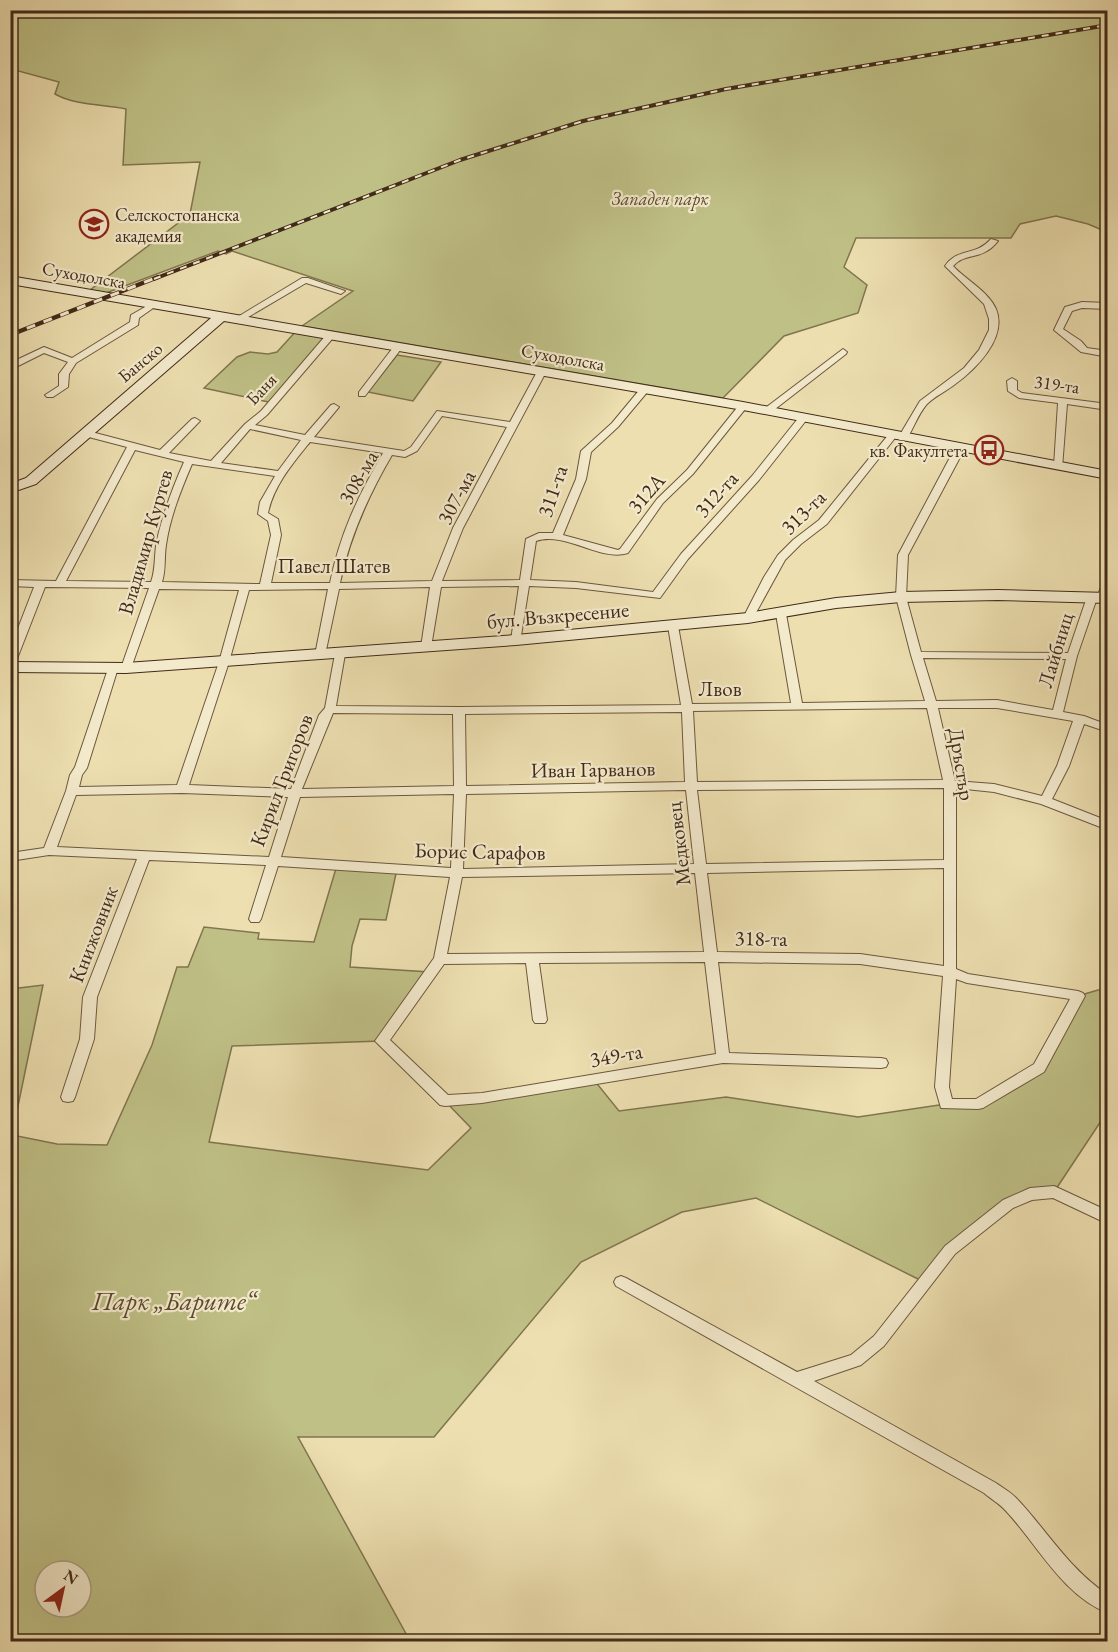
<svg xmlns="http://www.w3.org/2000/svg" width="1118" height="1652" font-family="'EB Garamond',serif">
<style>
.green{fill:#bfc086;stroke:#80754f;stroke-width:1.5;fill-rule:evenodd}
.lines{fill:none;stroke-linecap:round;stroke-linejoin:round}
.street-casing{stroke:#6d573e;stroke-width:2}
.secondary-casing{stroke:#422a18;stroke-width:2}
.street{fill:#f3eacc;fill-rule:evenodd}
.secondary{fill:#f3eacc;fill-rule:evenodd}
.rail-far1-casing{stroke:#422a18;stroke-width:4}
.rail-casing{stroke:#422a18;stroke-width:4.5}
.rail-far1{stroke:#f3eacc;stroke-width:2;stroke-dasharray:7;stroke-linecap:butt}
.rail{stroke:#f3eacc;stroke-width:3;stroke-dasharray:9;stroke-linecap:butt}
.labels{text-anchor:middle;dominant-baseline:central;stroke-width:4.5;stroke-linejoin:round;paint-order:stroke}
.far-park-label{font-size:18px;font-style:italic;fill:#5b482e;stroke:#f3eacc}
.far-poi-label{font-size:18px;fill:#422a18;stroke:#f3eacc;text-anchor:start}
.far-street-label{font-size:18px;fill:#422a18;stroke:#f3eacc}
.street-label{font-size:21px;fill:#422a18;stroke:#f3eacc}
.near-park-label{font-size:26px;font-style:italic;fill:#5b482e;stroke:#f3eacc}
</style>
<rect width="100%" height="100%" fill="#eddfb0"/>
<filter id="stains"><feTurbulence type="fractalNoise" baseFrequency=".00333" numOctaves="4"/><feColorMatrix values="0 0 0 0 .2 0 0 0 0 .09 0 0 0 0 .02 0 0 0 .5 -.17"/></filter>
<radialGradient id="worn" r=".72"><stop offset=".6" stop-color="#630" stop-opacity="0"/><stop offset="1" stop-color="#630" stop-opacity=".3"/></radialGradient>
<!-- green -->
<g class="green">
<path d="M10,11H1107V232L1088,224L1056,216L1020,224L1011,238H856L844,267L867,285L858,313L784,336L723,398L302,326L353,291L232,251L226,254L218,251L106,293L90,290L190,214L200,162L123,165L126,109C103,104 76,106 55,94L59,82L11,69Z"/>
<polygon points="297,330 330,336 273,403 204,388 237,357 250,352 268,354 277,352"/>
<polygon points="397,355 441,362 413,401 368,392"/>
<path d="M337,865L397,869L386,920L360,919L352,946L350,967L430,972L382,1041L232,1046L209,1142L428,1170L471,1128L445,1101L594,1080L619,1111L726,1097L858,1117L946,1104H978L1039,1068L1078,996L1098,990H1107V1112L1054,1192L1008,1204L924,1282L756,1198L682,1212L581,1262L434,1437H298L410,1641L11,1642V989L43,985L12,1135L57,1144L107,1145L152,1045L177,967H188L204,927L259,933L258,939L314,942ZM45,1571H81V1607H45Z"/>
</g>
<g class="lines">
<!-- street casing -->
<g class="street-casing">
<g id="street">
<path d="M991,239L998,241C981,262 967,251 953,266C966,280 988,291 996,309C1008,338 975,370 954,385C945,392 935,396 927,404C918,414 914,428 906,440H900L898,438L920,401L964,368L979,350L989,330V319L984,304L945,266C958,247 975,257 991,239Z"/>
<polygon points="302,278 308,278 345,291 341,294 306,283 238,323 231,321"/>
<polygon points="1082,302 1108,303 1108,309 1082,308 1072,311 1063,329 1081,341 1087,348 1108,351 1108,357 1081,352 1054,330 1065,307"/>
<polygon points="152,303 156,306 139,318 138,325 76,363 69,374 68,387 53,397 47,397 45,395 59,386 59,374 68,362 44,353 10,370 10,363 44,347 72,358 130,322 131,315"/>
<path d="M330,333L333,334V338L267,415L255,425L305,435L331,405L334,404L339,407L314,437L404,451L411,447L437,411L510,422L538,370L541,369L546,372L463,528L442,581L520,580L526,539L539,533H553L576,479L581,451L612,423L641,388H647L649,390L618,427L591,452L586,479L563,535L618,550L620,549L657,499L687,470L740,404H746V408L693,474L663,503L628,553C600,562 566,531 536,541L530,580L576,582L653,592L681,554L752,476L800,416L803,415L808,418L759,480L688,559L660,598L576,588L529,586L520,642L516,643L511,640L519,586L441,587L431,647L426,650L421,647L430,587L339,589L325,655L320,658L315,655L328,589L249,590L229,662L189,785L291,789L319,715L325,708L335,654L340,651L345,654L336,706L459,707L681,705L668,626L673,623L678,626L692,704L791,703L776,614L781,611L786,614L802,703L925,701L911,655L896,597L898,555L955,448L960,445L963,446L965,448L908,555L906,597L921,652L1068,653L1087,597L1092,594L1097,597L1103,583L1108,580V597L1102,601L1097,598L1077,656L1063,712L1084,716L1108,725V732L1084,724L1069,766L1052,799L1108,821V830L1041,804L994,792L956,788V969L968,974L1078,991L1083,993L1085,996L1044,1072L983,1108L978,1109L941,1108L935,1087L943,976L860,964L718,962L729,1053L881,1058L886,1059L888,1063L886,1067L881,1068L723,1063L482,1103L445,1106L440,1105L375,1041L434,958L450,877L278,866L261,919L259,922H251L249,919L266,865L149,860L97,997L94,1039L75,1097L73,1101L68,1102L63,1101L61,1097L80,1039L83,997L137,859L49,855L10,861V853L44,848L66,791L70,775L75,767L109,666H117L118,668L87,768L82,775L79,787L177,785L219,662L239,590L159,589L131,668L126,671L121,668L149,588L45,587L15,664L10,667V649L34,587L10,586V580L56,581L127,447L81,435V431L84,430L160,450L192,419L195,418L200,421L198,423L169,453L211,461L245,424L261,411L327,334ZM442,416L507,427L453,528L432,581L340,583C350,536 368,496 392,455L405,457L417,451ZM250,429L301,440L278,471L221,463ZM310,442L383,453C358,496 340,534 330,583H271L281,535L278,519L268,513C274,485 293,463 310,442ZM135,450L184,462C173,487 163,513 157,540C154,554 156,569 151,582L66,581ZM192,464L275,476L260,502L258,514L268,521L271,535L260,584L162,582C166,570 164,558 166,545C170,517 181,490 192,464ZM923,658L1066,659L1053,710L997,700L936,701ZM927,708L943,780L697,782L693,711ZM938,708H997L1073,721L1057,766L1042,796L994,784L955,781ZM682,712L685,782L466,786L465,714ZM333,713L453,714L454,786L302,789ZM944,788V860L706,864L697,790ZM686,790L694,864L463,869L466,794ZM182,793L288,797L269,857L57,847L76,795ZM454,794L451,868L281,857L300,797ZM944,868V966L860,954L717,952L707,873ZM695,873L704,952L447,954L462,877ZM705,962L716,1054L482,1093L448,1095L390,1040L444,964L526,963L533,1020L535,1023H545L547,1020L539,963ZM956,979L967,983L1070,999L1034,1064L976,1099H952L949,1087Z"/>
<polygon points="398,344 402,347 401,349 365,396 359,396 359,392 395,345"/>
<polygon points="843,349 847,352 846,354 770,413 764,413 764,409"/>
<polygon points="1012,378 1017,381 1017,390 1022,393 1108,404 1108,410 1067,404 1062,468 1056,468 1054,466 1058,403 1019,398 1008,391 1007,381"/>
<polygon points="892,433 895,434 895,438 827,524 801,544 785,560 752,620 744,620 743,618 764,577 778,555 793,540 819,520 889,434"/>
<path d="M1054,1186L1108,1211V1224L1053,1198L1032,1200L1013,1208L955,1254L884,1346L861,1365L814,1381L996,1483C1003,1488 1012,1493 1018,1500C1048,1532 1070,1570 1108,1595V1613C1063,1596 1037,1544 1006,1511C1000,1504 991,1499 984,1493L616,1286L614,1282L616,1278L621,1276L626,1278L797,1372L851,1355L874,1336L945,1246L1003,1200L1030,1188Z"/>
</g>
</g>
<!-- secondary casing -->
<g class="secondary-casing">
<g id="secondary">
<polygon points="10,276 743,402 1108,471 1108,479 743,410 224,321 36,484 10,493 10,484 26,478 211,318 10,284"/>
<polygon points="998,590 1108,593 1108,603 998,600 901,602 836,608 748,623 516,645 126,673 10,672 10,662 126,663 516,635 748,613 836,598 901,592"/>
</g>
</g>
<!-- street -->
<use href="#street" class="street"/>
<!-- secondary -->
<use href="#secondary" class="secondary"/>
<!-- rail-far1 casing -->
<g class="rail-far1-casing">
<polyline id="rail-far1" points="154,279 460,160 583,121 726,89 1108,25"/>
</g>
<!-- rail casing -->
<g class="rail-casing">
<polyline id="rail" points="10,335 158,277"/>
</g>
<!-- rail-far1 -->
<use href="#rail-far1" class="rail-far1"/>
<!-- rail -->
<use href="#rail" class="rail"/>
</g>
<!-- icons -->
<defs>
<g id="university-ring" transform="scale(1.5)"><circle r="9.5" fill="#f3eacc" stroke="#8f2418" stroke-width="1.5"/><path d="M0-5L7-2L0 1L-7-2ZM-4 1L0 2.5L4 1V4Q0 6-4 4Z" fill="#8f2418"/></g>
<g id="bus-ring" transform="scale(1.5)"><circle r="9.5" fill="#f3eacc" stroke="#8f2418" stroke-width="1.5"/><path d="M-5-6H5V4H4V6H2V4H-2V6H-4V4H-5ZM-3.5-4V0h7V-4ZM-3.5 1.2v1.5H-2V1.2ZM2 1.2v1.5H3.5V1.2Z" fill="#8f2418"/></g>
</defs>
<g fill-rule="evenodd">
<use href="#university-ring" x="94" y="224"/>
<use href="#bus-ring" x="989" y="450"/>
</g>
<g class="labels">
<!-- far-park labels -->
<g class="far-park-label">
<text x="660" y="198">Западен парк</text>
</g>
<!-- far-poi labels -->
<g class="far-poi-label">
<text x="115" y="214">Селскостопанска<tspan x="115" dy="21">академия</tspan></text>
<text x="968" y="450" text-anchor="end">кв. Факултета</text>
</g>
<!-- far-street labels -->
<g class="far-street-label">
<text transform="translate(84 275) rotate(10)">Суходолска</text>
<text transform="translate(563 357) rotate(10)">Суходолска</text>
<text transform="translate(140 362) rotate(-40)">Банско</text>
<text transform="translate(1057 384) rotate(8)">319-та</text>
<text transform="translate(261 389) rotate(-47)">Баня</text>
</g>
<!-- street labels -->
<g class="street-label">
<text transform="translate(358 477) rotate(-60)">308-ма</text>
<text transform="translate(552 491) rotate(-71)">311-та</text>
<text transform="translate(646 493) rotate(-49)">312А</text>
<text transform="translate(716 494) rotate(-48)">312-та</text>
<text transform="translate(456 497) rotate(-62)">307-ма</text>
<text transform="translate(803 512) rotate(-44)">313-та</text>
<text transform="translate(145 542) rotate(-74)">Владимир Куртев</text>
<text x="334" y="565">Павел Шатев</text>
<text transform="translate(558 615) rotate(-5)">бул. Възкресение</text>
<text transform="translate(1055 650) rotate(-73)">Лайбниц</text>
<text x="720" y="688">Лвов</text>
<text transform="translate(962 764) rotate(81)">Дръстър</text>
<text transform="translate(593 769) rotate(-1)">Иван Гарванов</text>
<text transform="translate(281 780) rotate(-69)">Кирил Григоров</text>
<text transform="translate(678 844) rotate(-97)">Медковец</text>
<text transform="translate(480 851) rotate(1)">Борис Сарафов</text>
<text transform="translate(93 934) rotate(-69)">Книжовник</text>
<text transform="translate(761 938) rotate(1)">318-та</text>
<text transform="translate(616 1055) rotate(-10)">349-та</text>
</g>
<!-- near-park labels -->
<g class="near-park-label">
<text x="174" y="1301">Парк „Барите“</text>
</g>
</g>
<!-- margin -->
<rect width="1118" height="1652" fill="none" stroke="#eddfb0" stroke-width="36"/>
<rect x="12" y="12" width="1094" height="1628" fill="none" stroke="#422a18" stroke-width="3"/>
<rect x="18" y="18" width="1082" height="1616" fill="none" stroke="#422a18" stroke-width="1.5"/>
<!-- north arrow -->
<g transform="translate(63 1589) rotate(33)"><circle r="28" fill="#f3eacc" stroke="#ac9d84" stroke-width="1.5"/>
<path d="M0-4.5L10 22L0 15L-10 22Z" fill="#8f2418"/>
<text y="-9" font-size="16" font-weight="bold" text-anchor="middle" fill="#422a18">N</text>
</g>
<rect width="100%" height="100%" filter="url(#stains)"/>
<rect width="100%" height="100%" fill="url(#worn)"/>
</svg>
